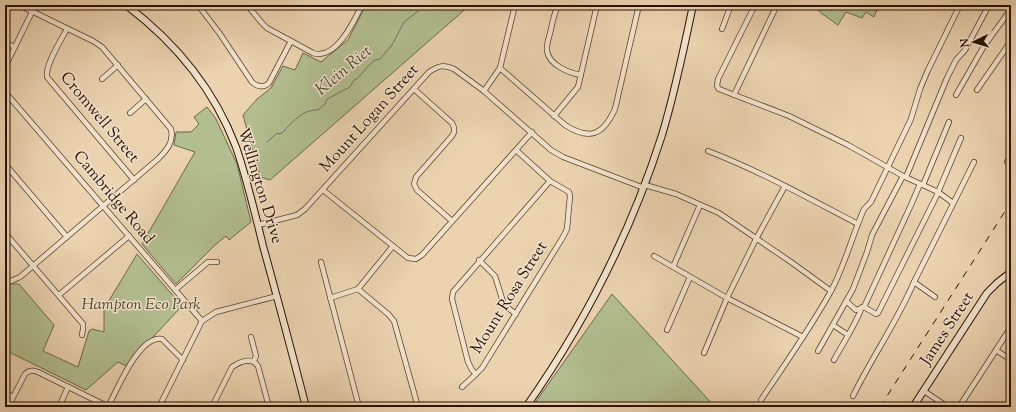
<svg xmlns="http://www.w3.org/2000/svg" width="1016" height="412" font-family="'Sorts Mill Goudy',serif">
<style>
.green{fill:#b2be90;stroke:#6c6848}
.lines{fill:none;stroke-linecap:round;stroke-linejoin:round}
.stream{stroke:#6d746d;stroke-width:1}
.street-casing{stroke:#58422c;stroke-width:6}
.secondary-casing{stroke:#271100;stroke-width:8}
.street{stroke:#f2e2cc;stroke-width:4.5}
.secondary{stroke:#f2e2cc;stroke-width:6}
.rail{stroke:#271100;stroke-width:1;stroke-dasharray:7 7;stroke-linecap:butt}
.labels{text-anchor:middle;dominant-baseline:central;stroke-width:3;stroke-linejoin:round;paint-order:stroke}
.street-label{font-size:16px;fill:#271100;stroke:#f2e2cc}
.park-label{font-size:16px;font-style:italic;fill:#51452b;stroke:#f2e2cc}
.water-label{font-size:17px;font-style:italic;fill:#504b3f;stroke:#f2e2cc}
</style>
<rect width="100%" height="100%" fill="#ebd3b0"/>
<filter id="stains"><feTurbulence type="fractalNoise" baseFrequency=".005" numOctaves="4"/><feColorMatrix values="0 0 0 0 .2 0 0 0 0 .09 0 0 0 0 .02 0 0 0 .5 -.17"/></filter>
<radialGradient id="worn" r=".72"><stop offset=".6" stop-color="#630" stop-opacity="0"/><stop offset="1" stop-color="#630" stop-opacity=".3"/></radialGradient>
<!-- green -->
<g class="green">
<polygon points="366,5 470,5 270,180 260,177 243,115 257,99 271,88 283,66 295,70 303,53 321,62 348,40"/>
<polygon points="814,5 879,5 874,17 866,12 862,18 846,12 838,25 821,13"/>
<polygon points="207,107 216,119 237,164 251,222 229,240 226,236 215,245 176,284 142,244 195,152 174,145 176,132 191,132 199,124 194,117"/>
<polygon points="137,254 182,306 126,366 118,362 86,390 5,350 5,284 19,284 54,325 43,351 78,367 89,331 92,329 104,332 104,309"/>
<polygon points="612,294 715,407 532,407"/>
</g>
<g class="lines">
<!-- stream -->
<path class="stream" d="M267,142L276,134L282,133C292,123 302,109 318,110L325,104L327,99L350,87L354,80L357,79L369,65L375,60L380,59L392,45L404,22L426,5"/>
<!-- street casing -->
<g class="street-casing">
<g id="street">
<path d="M198,5L220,34L252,82C257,87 264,88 269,83L291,41"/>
<path d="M247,5L262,23L267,28L313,53C336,61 354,21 362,5"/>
<path d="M559,5C554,12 553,20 551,29C550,35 546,44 547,51C549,65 569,73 581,75"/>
<polyline points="755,5 718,79 717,86 719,89 789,116 848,145 903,176 938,192 953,203"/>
<path d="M67,29C61,40 45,65 47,77L134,180"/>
<polyline points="722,29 731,5"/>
<polyline points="5,43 15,47"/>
<polyline points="5,67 32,12"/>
<polyline points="500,68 515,5"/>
<polyline points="102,79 118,65"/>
<path d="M414,89L452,123C455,128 455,132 452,136L416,177L414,184L417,190L452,221"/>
<polyline points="977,90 1011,41"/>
<path d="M484,91L500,68L565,125C590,141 603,135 615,109L639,5"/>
<polyline points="5,92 202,321"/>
<polyline points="734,95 777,5"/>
<polyline points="956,95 984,46 1011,9"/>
<polyline points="130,113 146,99"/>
<polyline points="554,116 578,87 597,5"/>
<polyline points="516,150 550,181 569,192 570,196 567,229 563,237 482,368 476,374 472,370 468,362 452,299 453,292 550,181"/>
<path d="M708,151C760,171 808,198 858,224"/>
<polyline points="1007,162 1011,156"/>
<polyline points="5,164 67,237"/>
<polyline points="906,177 947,78 956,60 965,50 989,5"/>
<polyline points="645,185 676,194 719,213 791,262 831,291"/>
<polyline points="923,185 949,122"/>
<polyline points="323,190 408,258 416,259 422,255 532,132"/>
<path d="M258,225L297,215L305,209L429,72C438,66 444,64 454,69L484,91L551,150L563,157L644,188"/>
<polyline points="5,233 83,324 83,329 82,335"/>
<polyline points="654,256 727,298 803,337"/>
<polyline points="479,260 495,276 504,305 516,314"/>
<polyline points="321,262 359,407"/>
<polyline points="673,267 700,205"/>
<path d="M5,281H11L20,277L158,159C167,150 174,142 171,129L102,47L93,41L19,5"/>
<polyline points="914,282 935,297"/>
<polyline points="358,289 388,314 394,321 418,407"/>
<polyline points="175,290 208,262 217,262"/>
<polyline points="59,295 129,236"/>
<polyline points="330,298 358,289 393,246"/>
<polyline points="846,301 856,310 864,307 876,314 878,313 936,197 961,138"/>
<polyline points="864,307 911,205 920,184"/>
<polyline points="833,325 848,335"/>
<polyline points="667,330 690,277"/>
<polyline points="251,337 256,356 254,361"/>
<polyline points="996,350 1011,360"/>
<polyline points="818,351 853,289 867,252 872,235 903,176"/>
<polyline points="704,353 727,298 756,239 785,186"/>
<path d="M834,360C843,343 855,326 862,307"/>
<polyline points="462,387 476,374"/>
<polyline points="924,391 948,407"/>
<polyline points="5,393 13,397"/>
<path d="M853,396C872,357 897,322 914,282L974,162"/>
<path d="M761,400C785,364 810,329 831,291C845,265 852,236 864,209L871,202L911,119L920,89L928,70L960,5"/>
<path d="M8,407L25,374C29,370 33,370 38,372L109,407"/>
<polyline points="59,407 68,387"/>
<path d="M108,407C117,390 139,335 162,339L183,360"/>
<polyline points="159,407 202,321 216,312 277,296"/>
<path d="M212,407L232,367C241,361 252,357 258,366L269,407"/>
<polyline points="959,407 1011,327"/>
</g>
</g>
<!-- secondary casing -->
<g class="secondary-casing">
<g id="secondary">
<path d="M126,5C175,42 214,89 236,147C247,179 255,213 263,246C278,300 292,353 306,407"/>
<path d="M526,407C585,323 631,232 662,135C675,92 684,48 693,5"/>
<polyline points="913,407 987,293 997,283 1011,272"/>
</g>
</g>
<!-- street -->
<use href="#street" class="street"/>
<!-- secondary -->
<use href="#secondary" class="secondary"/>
<!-- rail -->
<polyline class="rail" points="880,407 1011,202"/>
</g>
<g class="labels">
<!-- street labels -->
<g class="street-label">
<text transform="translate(99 118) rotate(50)">Cromwell Street</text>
<text transform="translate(370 119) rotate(-48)">Mount Logan Street</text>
<text transform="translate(259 186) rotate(73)">Wellington Drive</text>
<text transform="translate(113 198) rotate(50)">Cambridge Road</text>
<text transform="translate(510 298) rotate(-58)">Mount Rosa Street</text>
<text transform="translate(948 329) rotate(-57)">James Street</text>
</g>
<!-- park labels -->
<g class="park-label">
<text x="141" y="305">Hampton Eco Park</text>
</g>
<!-- water labels -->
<g class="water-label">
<text transform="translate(344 71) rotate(-40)">Klein Riet</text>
</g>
</g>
<!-- margin -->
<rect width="1016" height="412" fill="none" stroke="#ebd3b0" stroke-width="20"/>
<rect x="6" y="6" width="1004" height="400" fill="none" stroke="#271100" stroke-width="2"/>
<rect x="10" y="10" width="996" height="392" fill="none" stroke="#271100"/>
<!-- north arrow -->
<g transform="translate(974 42) rotate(265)" stroke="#f2e2cc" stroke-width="3" paint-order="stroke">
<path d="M0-3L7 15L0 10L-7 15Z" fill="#271100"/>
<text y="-6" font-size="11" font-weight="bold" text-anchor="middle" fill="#271100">N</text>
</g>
<rect width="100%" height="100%" filter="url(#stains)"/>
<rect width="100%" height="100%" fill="url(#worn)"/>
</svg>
